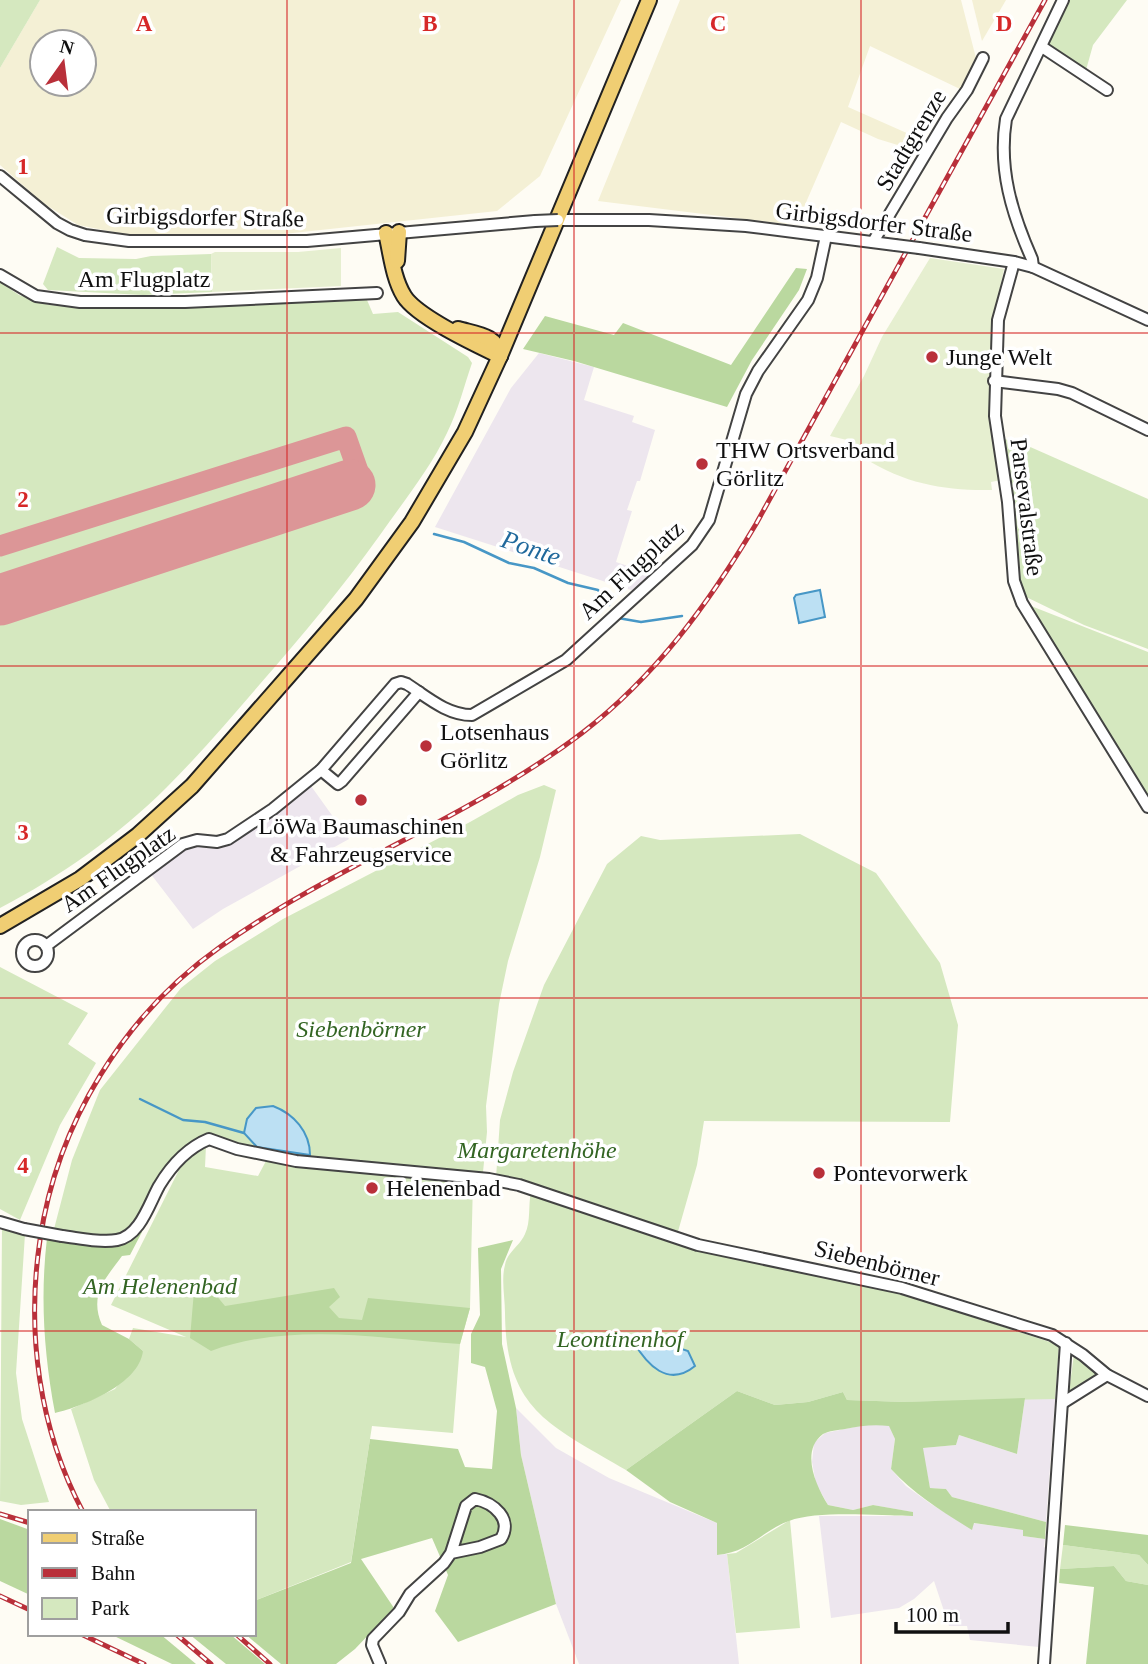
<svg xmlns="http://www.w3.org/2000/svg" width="1148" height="1664" font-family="'Times New Roman',serif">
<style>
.industrial{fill:#ede6ee}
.farmland{fill:#f4f0d5;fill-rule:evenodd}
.green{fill:#d5e8bf}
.forest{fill:#bad89f}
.pitch{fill:#e6efd0}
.water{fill:#bce0f3;stroke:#4797c6;stroke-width:2}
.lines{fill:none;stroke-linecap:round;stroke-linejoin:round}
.stream{stroke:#4797c6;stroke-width:2.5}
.taxiway{stroke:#dc9697;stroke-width:21}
.runway{stroke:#dc9697;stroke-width:51}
.minor-casing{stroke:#434343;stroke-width:14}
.major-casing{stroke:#212121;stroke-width:18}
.minor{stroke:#fff;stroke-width:10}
.major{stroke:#f0ce73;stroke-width:14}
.rail-casing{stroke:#b9303a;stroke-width:5}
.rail{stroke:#fff;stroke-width:2.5;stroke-dasharray:8;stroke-linecap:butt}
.minor-bridge-casing{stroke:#434343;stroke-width:14;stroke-linecap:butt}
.minor-bridge{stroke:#fff;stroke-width:10}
.grid{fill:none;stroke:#d62828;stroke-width:2;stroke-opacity:0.55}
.poi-dot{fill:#b9303a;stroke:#fff;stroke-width:2.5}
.labels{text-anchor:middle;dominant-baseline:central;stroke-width:7;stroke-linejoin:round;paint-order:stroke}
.street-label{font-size:24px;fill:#101010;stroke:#fff}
.poi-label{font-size:24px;fill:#101010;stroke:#fff;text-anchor:start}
.park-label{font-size:24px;font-style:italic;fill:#336523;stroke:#fff}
.water-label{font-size:26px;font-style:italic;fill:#20699c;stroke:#fff}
.grid-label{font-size:23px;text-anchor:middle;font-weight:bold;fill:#d62828;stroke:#fff;stroke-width:7;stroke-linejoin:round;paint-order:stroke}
</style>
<rect width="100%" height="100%" fill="#fefcf4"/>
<!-- industrial -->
<g class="industrial">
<polygon points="539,353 594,367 584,400 634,416 632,422 655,430 640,481 637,481 627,510 632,511 616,562 651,574 634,591 435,527 511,388"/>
<polygon points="311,786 349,839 223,909 193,929 150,873 180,850 195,844 217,846 279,810"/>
<polygon points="1025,1398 1055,1399 1046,1522 952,1497 946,1489 930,1488 922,1448 956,1445 959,1435 1017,1454"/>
<polygon points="516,1408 556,1448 609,1478 717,1523 717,1555 727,1554 739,1664 579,1664 556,1604 521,1455"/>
<polygon points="869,1424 889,1425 895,1439 891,1469 906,1486 931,1504 972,1529 973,1523 1024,1530 1023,1536 1045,1539 1044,1547 1047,1548 1039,1647 970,1640 967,1626 949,1626 934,1581 914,1599 899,1608 831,1618 819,1516 912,1516 912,1512 873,1505 853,1510 828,1505 816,1484 812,1462 814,1443 825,1433"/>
</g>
<!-- farmland -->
<g class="farmland">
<path d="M40,0H621L540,176L497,211L265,236L124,234L78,225L43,203L0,165V68ZM42,42H84V84H42Z"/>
<polygon points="680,0 961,0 976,58 970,75 960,89 870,46 848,107 918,138 914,150 878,139 841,122 804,207 795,220 785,224 598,201"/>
<polygon points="972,0 1006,0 982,41"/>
</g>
<!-- green -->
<g class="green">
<polygon points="0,0 40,0 0,68"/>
<polygon points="1066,0 1127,0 1093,45 1086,70 1047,44"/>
<polygon points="57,247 79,258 136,259 151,256 211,254 212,292 143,295 48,290 43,284"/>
<path d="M0,282L19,295L49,305L137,309L367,300L373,314L398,312L468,357L472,363C464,386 458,411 447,433C430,469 403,502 380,535C343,587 302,636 260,684C230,719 200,754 167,787C119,835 60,877 0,908Z"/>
<polygon points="998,437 1028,446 1148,499 1148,649 1084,625 1022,595 1016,578"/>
<polygon points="1026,604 1148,652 1148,804"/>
<path d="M544,785L556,790L540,857L508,961L499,1004L486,1106L487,1132L483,1172L475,1173L266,1153L209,1137L189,1145L132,1233C107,1246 80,1237 54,1229L72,1160L100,1090L181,988L215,961L283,919L470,822L518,795Z"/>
<polygon points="800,834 876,873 940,963 958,1025 950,1122 704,1121 697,1165 677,1235 496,1178 500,1120 513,1072 544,985 607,864 641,836 660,840"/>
<polygon points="0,967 88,1013 68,1044 96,1063 60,1125 20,1220 0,1209"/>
<polygon points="206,1146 205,1167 258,1176 266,1161 473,1180 470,1308 460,1344 453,1433 372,1426 351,1562 254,1601 254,1512 111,1512 94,1480 71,1409 115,1389 143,1351 129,1339 133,1328 186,1337 111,1305 183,1162 194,1152"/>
<path d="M531,1192L687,1247L863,1284L918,1299L1059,1345L1055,1399L905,1402L847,1400L843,1392L808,1402L775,1405L737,1391L626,1470C550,1425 506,1411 505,1313C505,1298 501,1279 505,1265C507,1252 520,1246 525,1234C531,1222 528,1205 531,1192Z"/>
<polygon points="2,1227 25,1234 16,1373 22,1419 49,1502 21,1505 0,1501"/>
<polygon points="1074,1354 1096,1374 1072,1392 1069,1391"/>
<polygon points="790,1520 800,1628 736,1633 727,1554 736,1553"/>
<polygon points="1063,1545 1139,1555 1148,1565 1148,1585 1126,1581 1114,1566 1060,1569"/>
</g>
<!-- forest -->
<g class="forest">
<polygon points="796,268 807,269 799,290 752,360 727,407 574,361 523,349 545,316 614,335 623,323 731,365"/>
<path d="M139,1229L142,1232L130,1255L122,1256C105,1279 89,1295 102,1325L129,1339L143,1351C139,1384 84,1406 55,1413C44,1354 40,1298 47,1238L112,1246L128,1241Z"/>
<polygon points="513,1240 501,1269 502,1344 516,1408 521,1455 556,1604 458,1642 435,1611 448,1575 432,1538 361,1559 394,1608 355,1649 336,1664 281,1664 245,1634 254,1634 254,1601 351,1563 370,1439 458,1449 465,1467 492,1469 497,1411 485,1367 471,1363 471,1334 480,1315 478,1248"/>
<path d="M334,1288L340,1297L329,1307L339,1318L362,1320L368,1298L470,1308L460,1344C378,1338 290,1322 211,1351L190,1338L194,1291L211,1289L225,1306Z"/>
<path d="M737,1391L775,1405L808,1402L843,1392L847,1400L905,1402L1025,1398L1017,1454L959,1435L956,1445L923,1448L930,1488L946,1489L952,1497L1046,1522L1045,1539L1023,1536V1530L974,1523L972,1530C943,1512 915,1495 891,1469L895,1439L889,1426C873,1424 860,1426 845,1429C838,1430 829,1431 823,1434C800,1451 816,1486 828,1505L853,1510L873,1505L913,1512V1516C880,1516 818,1510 789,1521C761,1531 750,1552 717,1555V1523L670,1502L626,1470Z"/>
<polygon points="0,1519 30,1530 30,1595 0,1581"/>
<polygon points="1065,1525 1148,1535 1148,1565 1139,1555 1063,1545"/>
<polygon points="1114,1566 1126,1581 1148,1585 1148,1664 1086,1664 1094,1587 1059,1583 1060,1569"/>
<polygon points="110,1634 160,1634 196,1664 172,1664"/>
<polygon points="189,1634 230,1634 265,1664 226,1664"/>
</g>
<!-- pitch -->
<g class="pitch">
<polygon points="341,248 341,286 212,292 211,254 215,252 298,252"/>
<path d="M930,258L1004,269L993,320L989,417L1001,480L991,482L992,490C947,491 905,484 866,459C858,454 851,449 847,440L830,436L864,376L882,337Z"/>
</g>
<!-- water -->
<g class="water">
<polygon points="820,590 825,617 799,623 794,598 796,595"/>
<path d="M273,1106C294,1114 310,1132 310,1155L257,1147L244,1133L247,1119L256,1108Z"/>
<path d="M637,1334L688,1351L695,1366C668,1388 647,1365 633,1341Z"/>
</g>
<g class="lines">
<!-- stream -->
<g class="stream">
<polyline points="434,534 464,542 509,563 534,568 568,583 598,590 609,605"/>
<polyline points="618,618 641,622 682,616"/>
<polyline points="140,1099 183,1120 205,1122 244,1133"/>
</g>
<!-- taxiway -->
<polyline class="taxiway" points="0,546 346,437 358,471 350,485"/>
<!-- runway -->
<polyline class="runway" points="0,600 350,485"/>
<!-- minor casing -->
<g class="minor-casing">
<g id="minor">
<polyline points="1042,47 1107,90"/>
<polyline points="0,176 57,223 70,230 85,235 129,241 307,241 535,221"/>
<polyline points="558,220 649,220 746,226 895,245"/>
<polyline points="873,242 947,118 967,90 983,58"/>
<polyline points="919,248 1014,262 1033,267 1148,320"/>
<polyline points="1014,262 998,320 995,416 1008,502 1014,581 1022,603 1148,807"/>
<path d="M1033,267L1032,259C1012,214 998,169 1006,119L1063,0"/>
<polyline points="0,275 36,296 80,302 185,302 377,293"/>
<polyline points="994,381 1058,389 1072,393 1148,430"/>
<polyline points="321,770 338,784 342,781 419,692"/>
<circle cx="35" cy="953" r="13"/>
<path d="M46,946L183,844L197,840L217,842L228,839L273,809L321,770L395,684L401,682L407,684C427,697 447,715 472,715L566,660L692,545L709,520L746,394L758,371L808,300L817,278L826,236"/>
<polyline points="0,1222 24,1229"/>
<path d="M62,1236C79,1238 100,1243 117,1240C140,1236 149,1204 159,1186C171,1166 187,1148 209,1139L237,1149L296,1161L489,1179L519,1185L698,1245L902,1288L1052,1335L1083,1355L1107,1375L1148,1396"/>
<polyline points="1064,1402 1107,1375"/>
<path d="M380,1664L372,1645L373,1639L399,1612L410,1594L444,1563L451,1553L466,1506L475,1499C494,1503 513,1519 501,1539L480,1547L451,1553"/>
<polyline points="1044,1664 1066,1343"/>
</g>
</g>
<!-- major casing -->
<g class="major-casing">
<g id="major">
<path d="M386,233C391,254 393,278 404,296C417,317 477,345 500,356"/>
<polyline points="397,261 399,232"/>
<path d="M458,329C475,334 498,335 500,356"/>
<polyline points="0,926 80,879 138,835 192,786 356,599 412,522 465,432 500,356 649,0"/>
</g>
</g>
<!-- minor -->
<use href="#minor" class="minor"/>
<!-- major -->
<use href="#major" class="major"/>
<!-- rail casing -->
<g class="rail-casing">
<g id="rail">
<path d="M83,1512C39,1429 26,1332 40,1240C57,1123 124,1015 220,947C335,865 470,818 582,733C656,676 709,603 756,524L1045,0"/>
<polyline points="0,1514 30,1523"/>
<polyline points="0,1596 30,1610"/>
<polyline points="81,1634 144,1664"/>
<polyline points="176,1634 211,1664"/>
<polyline points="236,1634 270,1664"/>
</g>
</g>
<!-- rail -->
<use href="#rail" class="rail"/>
<!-- minor-bridge casing -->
<g class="minor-bridge-casing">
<g id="minor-bridge">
<polyline points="535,221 558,220"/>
<polyline points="895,245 919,248"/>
<polyline points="24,1229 62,1236"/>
</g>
</g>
<!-- minor-bridge -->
<use href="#minor-bridge" class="minor-bridge"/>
</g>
<!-- grid -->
<path class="grid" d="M287,0V1664M574,0V1664M861,0V1664M0,333H1148M0,666H1148M0,998H1148M0,1331H1148"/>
<!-- markers -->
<g class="poi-dot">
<circle cx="932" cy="357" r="7"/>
<circle cx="702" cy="464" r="7"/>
<circle cx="426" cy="746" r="7"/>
<circle cx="361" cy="800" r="7"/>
<circle cx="819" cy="1173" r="7"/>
<circle cx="372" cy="1188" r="7"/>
</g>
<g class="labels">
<!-- street labels -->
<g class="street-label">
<text transform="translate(911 140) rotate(-59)">Stadtgrenze</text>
<text transform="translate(205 217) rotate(1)">Girbigsdorfer Straße</text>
<text transform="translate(874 222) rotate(7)">Girbigsdorfer Straße</text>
<text x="144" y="279">Am Flugplatz</text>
<text transform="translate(1027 507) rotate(83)">Parsevalstraße</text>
<text transform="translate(631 570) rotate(-43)">Am Flugplatz</text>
<text transform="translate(118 869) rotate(-35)">Am Flugplatz</text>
<text transform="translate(877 1263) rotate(14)">Siebenbörner</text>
</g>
<!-- poi labels -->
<g class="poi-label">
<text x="946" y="357">Junge Welt</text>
<text x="716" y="450">THW Ortsverband<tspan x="716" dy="28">Görlitz</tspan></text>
<text x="440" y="732">Lotsenhaus<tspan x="440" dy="28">Görlitz</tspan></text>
<text x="361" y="826" text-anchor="middle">LöWa Baumaschinen<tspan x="361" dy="28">&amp; Fahrzeugservice</tspan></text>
<text x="833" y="1173">Pontevorwerk</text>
<text x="386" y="1188">Helenenbad</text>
</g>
<!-- park labels -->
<g class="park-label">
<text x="361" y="1029">Siebenbörner</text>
<text x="537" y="1150">Margaretenhöhe</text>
<text x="160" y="1286">Am Helenenbad</text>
<text x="620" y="1339">Leontinenhof</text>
</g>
<!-- water labels -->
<g class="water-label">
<text transform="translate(531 548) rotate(19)">Ponte</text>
</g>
</g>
<g class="grid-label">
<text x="144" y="31">A</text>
<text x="430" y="31">B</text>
<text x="718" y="31">C</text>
<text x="1004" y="31">D</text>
<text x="23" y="174">1</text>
<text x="23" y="507">2</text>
<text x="23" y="840">3</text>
<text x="23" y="1173">4</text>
</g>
<!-- legend -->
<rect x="28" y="1510" width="228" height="126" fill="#ffffff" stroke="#9f9f9f" stroke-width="2"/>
<rect x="42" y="1533" width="35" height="10" fill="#f0ce73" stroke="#9f9f9f" stroke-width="2"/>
<text x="91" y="1545" font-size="21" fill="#101010">Straße</text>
<rect x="42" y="1568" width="35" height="10" fill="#b9303a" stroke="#9f9f9f" stroke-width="2"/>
<text x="91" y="1580" font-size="21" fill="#101010">Bahn</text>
<rect x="42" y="1598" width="35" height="21" fill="#d5e8bf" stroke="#9f9f9f" stroke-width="2"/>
<text x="91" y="1615" font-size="21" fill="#101010">Park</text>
<!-- north arrow -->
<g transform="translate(63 63) rotate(14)"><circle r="33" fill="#ffffff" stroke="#9f9f9f" stroke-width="2"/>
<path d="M0-5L12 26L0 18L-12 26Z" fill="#b9303a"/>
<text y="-10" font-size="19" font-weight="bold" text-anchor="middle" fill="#101010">N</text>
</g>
<!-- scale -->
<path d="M896 1622v10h112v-10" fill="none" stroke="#101010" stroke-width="3.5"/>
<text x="906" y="1622" font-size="21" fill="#101010" stroke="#ffffff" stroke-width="5" paint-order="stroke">100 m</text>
</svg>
